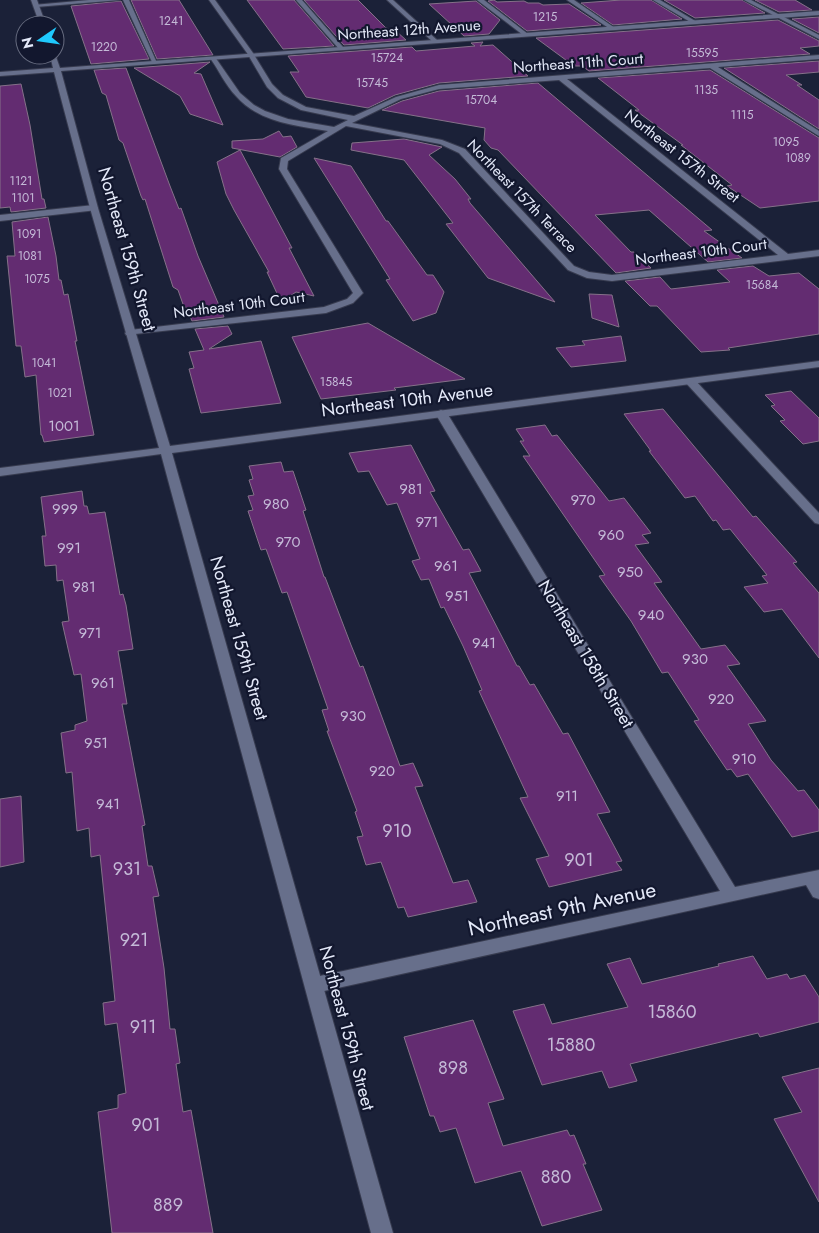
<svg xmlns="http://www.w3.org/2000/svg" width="819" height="1233" font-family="Jost,sans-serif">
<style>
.building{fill:#632c71;stroke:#857189}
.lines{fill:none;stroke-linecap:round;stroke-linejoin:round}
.service-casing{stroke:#373b4f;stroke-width:2}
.minor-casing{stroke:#373b4f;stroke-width:2}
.tertiary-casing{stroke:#373b4f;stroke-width:2}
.service{fill:#676f8b;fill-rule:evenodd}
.minor{fill:#676f8b;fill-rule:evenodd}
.tertiary{fill:#676f8b;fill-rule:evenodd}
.labels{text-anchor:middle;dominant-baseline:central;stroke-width:4.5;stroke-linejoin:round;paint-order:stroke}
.far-number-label{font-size:12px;fill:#c4bad7}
.far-street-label{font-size:15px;fill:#e4e9f9;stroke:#12172e}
.number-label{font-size:15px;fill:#c4bad7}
.street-label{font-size:18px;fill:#e4e9f9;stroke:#12172e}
.near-number-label{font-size:18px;fill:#c4bad7}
.near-street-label{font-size:21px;fill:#e4e9f9;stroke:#12172e}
</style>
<rect width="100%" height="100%" fill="#1b2138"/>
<!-- building -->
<g class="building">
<polygon points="131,0 179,0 213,55 157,59"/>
<polygon points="247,0 294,0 334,46 283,49"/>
<polygon points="304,0 358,0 386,28 396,31 406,40 344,45"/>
<polygon points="494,0 497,2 524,1 528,3 539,3 543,5 569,4 601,25 527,31 488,1"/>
<polygon points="621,0 651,0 682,19 613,25 581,3"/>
<polygon points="664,0 742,0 765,13 695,18"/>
<polygon points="755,0 795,0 812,10 779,12"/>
<polygon points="121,1 149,59 91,64 71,6"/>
<polygon points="476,1 500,20 489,34 464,36 429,4"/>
<polygon points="819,17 819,33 792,19"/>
<polygon points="778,20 819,41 819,46 800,48 810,54 589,71 582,66 574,66 536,38"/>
<polygon points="483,42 480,46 493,45 528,76 439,83 395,95 368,108 306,97 290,72 299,72 288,56 412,47 416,51 475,46 471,43"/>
<polygon points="819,61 819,72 786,75 802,85 797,85 819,100 819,129 724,68"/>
<polygon points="210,62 194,73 201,74 223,125 190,114 180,96 134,68"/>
<polygon points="126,68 170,186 179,209 181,208 198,256 224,317 192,321 186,307 184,307 178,290 173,287 145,199 143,200 141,196 123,143 119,140 106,95 102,93 94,70"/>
<polygon points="710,70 819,138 819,201 760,208 727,186 732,185 681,145 683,145 635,110 639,110 598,78"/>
<polygon points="538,83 712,230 704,231 742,258 708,262 649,210 595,215 631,252 634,252 651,268 616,273 498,150 491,148 484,140 485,128 382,110 402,101 439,91"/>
<polygon points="21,84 30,125 42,199 44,199 46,208 11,212 10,207 0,208 0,86"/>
<polygon points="279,131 283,137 291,136 297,147 280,157 232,148 232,141 263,139"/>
<polygon points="404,139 442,147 429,155 455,179 471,199 468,199 470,203 555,302 488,278 446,224 453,223 404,160 351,150 352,143"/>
<polygon points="240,150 292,248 289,248 314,296 296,292 281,302 267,272 269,272 234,210 226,194 217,162"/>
<polygon points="314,158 351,166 386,221 388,221 427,275 433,275 444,292 436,313 413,321 386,280 390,279"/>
<polygon points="48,217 56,256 59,280 61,280 64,295 68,294 77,341 75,341 94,435 44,442 42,435 41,435 36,375 25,377 21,346 16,346 7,256 15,256 12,222"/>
<polygon points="753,266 769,276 799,273 819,289 819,334 728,348 730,350 701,352 657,306 650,306 625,281 660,277 671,289 730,282 717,270"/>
<polygon points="589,294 612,295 619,327 592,318"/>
<polygon points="368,323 433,361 465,379 394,388 396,390 321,399 292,337"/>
<polygon points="228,326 232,334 209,349 261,341 281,403 201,413 189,369 194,368 189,352 204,350 195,329"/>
<polygon points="621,336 626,361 571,367 556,348 585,345 582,341"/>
<polygon points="791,391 819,418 819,441 803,444 780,421 785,420 771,406 775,405 765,395"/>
<polygon points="663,409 753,517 756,516 797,562 793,563 819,593 819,658 782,609 764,612 744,587 768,583 762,576 767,575 730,529 723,530 716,520 713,521 695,496 685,498 649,451 651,451 624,414"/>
<polygon points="545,425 552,436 557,435 609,501 624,498 651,533 642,535 649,543 635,545 662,582 654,583 701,649 725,645 740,664 727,666 766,721 748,724 771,760 798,791 804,790 819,810 819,831 792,837 748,774 737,777 731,769 727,770 694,721 699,720 668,672 662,673 631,621 599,576 605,575 523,456 530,456 520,441 524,441 516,429"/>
<polygon points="411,445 435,491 430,492 463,550 469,549 481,571 469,573 517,666 519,666 530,685 534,684 563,734 568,733 610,812 597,814 622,861 616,862 622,870 549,887 536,859 549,856 520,798 528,797 479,691 482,690 463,646 444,607 441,608 429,579 421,580 412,561 420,559 397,503 387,505 369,471 358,472 349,453"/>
<polygon points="281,462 284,472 293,471 306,510 303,511 324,577 325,577 351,645 360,667 363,666 400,766 413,763 423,786 415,787 453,883 468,880 477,902 408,917 404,907 398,908 381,862 366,865 357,837 363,836 355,812 357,811 327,731 329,731 322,710 328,709 312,663 287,592 282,593 266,549 261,550 248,511 253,510 248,496 254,495 249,480 253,479 249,466"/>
<polygon points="82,491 84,506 87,506 89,514 105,512 120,595 123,594 126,605 133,649 118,651 127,704 122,704 145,825 142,826 148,866 152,866 159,896 153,897 164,968 170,1029 175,1029 180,1063 176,1064 183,1112 191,1110 213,1233 112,1233 98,1112 118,1108 118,1095 126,1093 117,1023 105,1025 103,1003 115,1001 100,855 91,857 89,828 77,831 72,772 66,773 61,733 75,730 75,725 87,721 81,674 74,675 62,622 69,621 63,580 57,581 56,565 45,566 42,536 46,536 41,497"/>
<polygon points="21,796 24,862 0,867 0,799"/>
<polygon points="753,956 767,979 787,974 790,979 805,975 819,997 819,1022 760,1037 758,1033 630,1064 637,1081 609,1088 602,1071 542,1085 513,1011 544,1004 552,1024 628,1007 607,964 630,958 642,984 719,966 718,964"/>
<polygon points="473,1020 504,1099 488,1103 503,1146 567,1130 570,1136 574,1135 586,1164 583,1164 602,1210 542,1226 521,1171 475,1183 456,1128 440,1132 434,1116 430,1116 404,1037"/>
<polygon points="819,1068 819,1202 774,1119 802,1112 782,1077"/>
</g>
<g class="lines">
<!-- service casing -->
<g class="service-casing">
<g id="service">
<polygon points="89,0 120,0 36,7 33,5"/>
<polygon points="123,0 129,0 157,63 152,62"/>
<polygon points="296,0 302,0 343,47 343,49 339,49"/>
<polygon points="477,0 484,0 528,34 523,35"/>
<polygon points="653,0 660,0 697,22 692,23"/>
</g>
</g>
<!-- minor casing -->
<g class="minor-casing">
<g id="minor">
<path d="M209,0H215L253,53L272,84L283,95L306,107L354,116L396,97L439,85L819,55V59L718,67L819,131V136L710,68L567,79L788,254L819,250V256L612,281L587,278L568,270L459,153L440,144L346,126L288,161L287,169L363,293L353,303L326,313L126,335L125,333L130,330L324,307L347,299L353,293L279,169L281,158L328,131C296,126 258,122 236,96C225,85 219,70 210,58L215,57L240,93L254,105L265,111L288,119L334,127L348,120L301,110L278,98L267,87L247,53ZM559,80L778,255L612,275L589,272L574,266L465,149L442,140L352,123L401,99L439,89Z"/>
<polygon points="387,0 393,0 437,40 437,42 433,42"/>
<polygon points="567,0 574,0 615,28 610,29"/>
<polygon points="744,0 751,0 819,35 819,39"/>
<polygon points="94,205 98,208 97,210 0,221 0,215"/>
<polygon points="690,378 694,379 819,513 819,524 815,523 686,383 685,381"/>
<polygon points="441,410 447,413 735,887 819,870 819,899 813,897 806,885 315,993 308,990 306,985 308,980 315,977 720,891 435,413"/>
</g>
</g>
<!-- tertiary casing -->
<g class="tertiary-casing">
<g id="tertiary">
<polygon points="31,0 37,0 46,25 40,25"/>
<polygon points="819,11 819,15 61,71 98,208 170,446 819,361 819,367 172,453 393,1233 371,1233 161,454 0,476 0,468 159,448 90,208 54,72 0,76 0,72 53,68 50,55 55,54 60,68"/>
</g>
</g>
<!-- service -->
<use href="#service" class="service"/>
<!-- minor -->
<use href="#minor" class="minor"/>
<!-- tertiary -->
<use href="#tertiary" class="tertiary"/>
</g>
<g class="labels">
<!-- far-number labels -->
<g class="far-number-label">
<text x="545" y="17">1215</text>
<text x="171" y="21">1241</text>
<text x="104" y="47">1220</text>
<text x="702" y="53">15595</text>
<text x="387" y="58">15724</text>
<text x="372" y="83">15745</text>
<text x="706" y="90">1135</text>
<text x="481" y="100">15704</text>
<text x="742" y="115">1115</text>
<text x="786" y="142">1095</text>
<text x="798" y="158">1089</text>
<text x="21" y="181">1121</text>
<text x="23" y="198">1101</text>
<text x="29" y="234">1091</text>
<text x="30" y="256">1081</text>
<text x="37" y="279">1075</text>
<text x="762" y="285">15684</text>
<text x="44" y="363">1041</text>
<text x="336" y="382">15845</text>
<text x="60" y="393">1021</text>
</g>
<!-- far-street labels -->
<g class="far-street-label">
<text transform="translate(409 30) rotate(-4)">Northeast 12th Avenue</text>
<text transform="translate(578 63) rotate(-4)">Northeast 11th Court</text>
<text transform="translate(682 156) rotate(38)">Northeast 157th Street</text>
<text transform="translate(522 196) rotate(46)">Northeast 157th Terrace</text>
<text transform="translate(701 252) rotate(-7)">Northeast 10th Court</text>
<text transform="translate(239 305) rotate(-7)">Northeast 10th Court</text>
</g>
<!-- number labels -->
<g class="number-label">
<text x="64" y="426">1001</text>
<text x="411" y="489">981</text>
<text x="583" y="500">970</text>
<text x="276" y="504">980</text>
<text x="65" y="509">999</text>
<text x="427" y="522">971</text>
<text x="611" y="535">960</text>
<text x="288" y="542">970</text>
<text x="69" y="548">991</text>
<text x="446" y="566">961</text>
<text x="630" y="572">950</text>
<text x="84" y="587">981</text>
<text x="457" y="596">951</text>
<text x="651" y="615">940</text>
<text x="90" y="633">971</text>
<text x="484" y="643">941</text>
<text x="695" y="659">930</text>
<text x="103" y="683">961</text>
<text x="721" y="699">920</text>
<text x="353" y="716">930</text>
<text x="96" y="743">951</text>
<text x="744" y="759">910</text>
<text x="382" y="771">920</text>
<text x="567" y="796">911</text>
<text x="108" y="804">941</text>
</g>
<!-- street labels -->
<g class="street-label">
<text transform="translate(127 249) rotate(74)">Northeast 159th Street</text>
<text transform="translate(407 400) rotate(-7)">Northeast 10th Avenue</text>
<text transform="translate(239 638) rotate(74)">Northeast 159th Street</text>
<text transform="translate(586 654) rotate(59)">Northeast 158th Street</text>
<text transform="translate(347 1028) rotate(75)">Northeast 159th Street</text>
</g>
<!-- near-number labels -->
<g class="near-number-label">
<text x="397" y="831">910</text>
<text x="579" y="860">901</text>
<text x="127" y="869">931</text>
<text x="134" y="940">921</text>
<text x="672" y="1012">15860</text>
<text x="143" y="1027">911</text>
<text x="571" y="1045">15880</text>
<text x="453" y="1068">898</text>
<text x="146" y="1125">901</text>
<text x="556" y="1177">880</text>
<text x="168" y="1205">889</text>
</g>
<!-- near-street labels -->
<g class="near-street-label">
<text transform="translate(562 909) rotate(-12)">Northeast 9th Avenue</text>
</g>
</g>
<!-- north arrow -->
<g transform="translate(40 40) rotate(257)"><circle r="24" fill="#12172e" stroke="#666b7f"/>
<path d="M0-4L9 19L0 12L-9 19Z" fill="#1fc9fd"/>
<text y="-8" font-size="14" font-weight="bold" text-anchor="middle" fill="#e4e9f9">N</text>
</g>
</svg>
